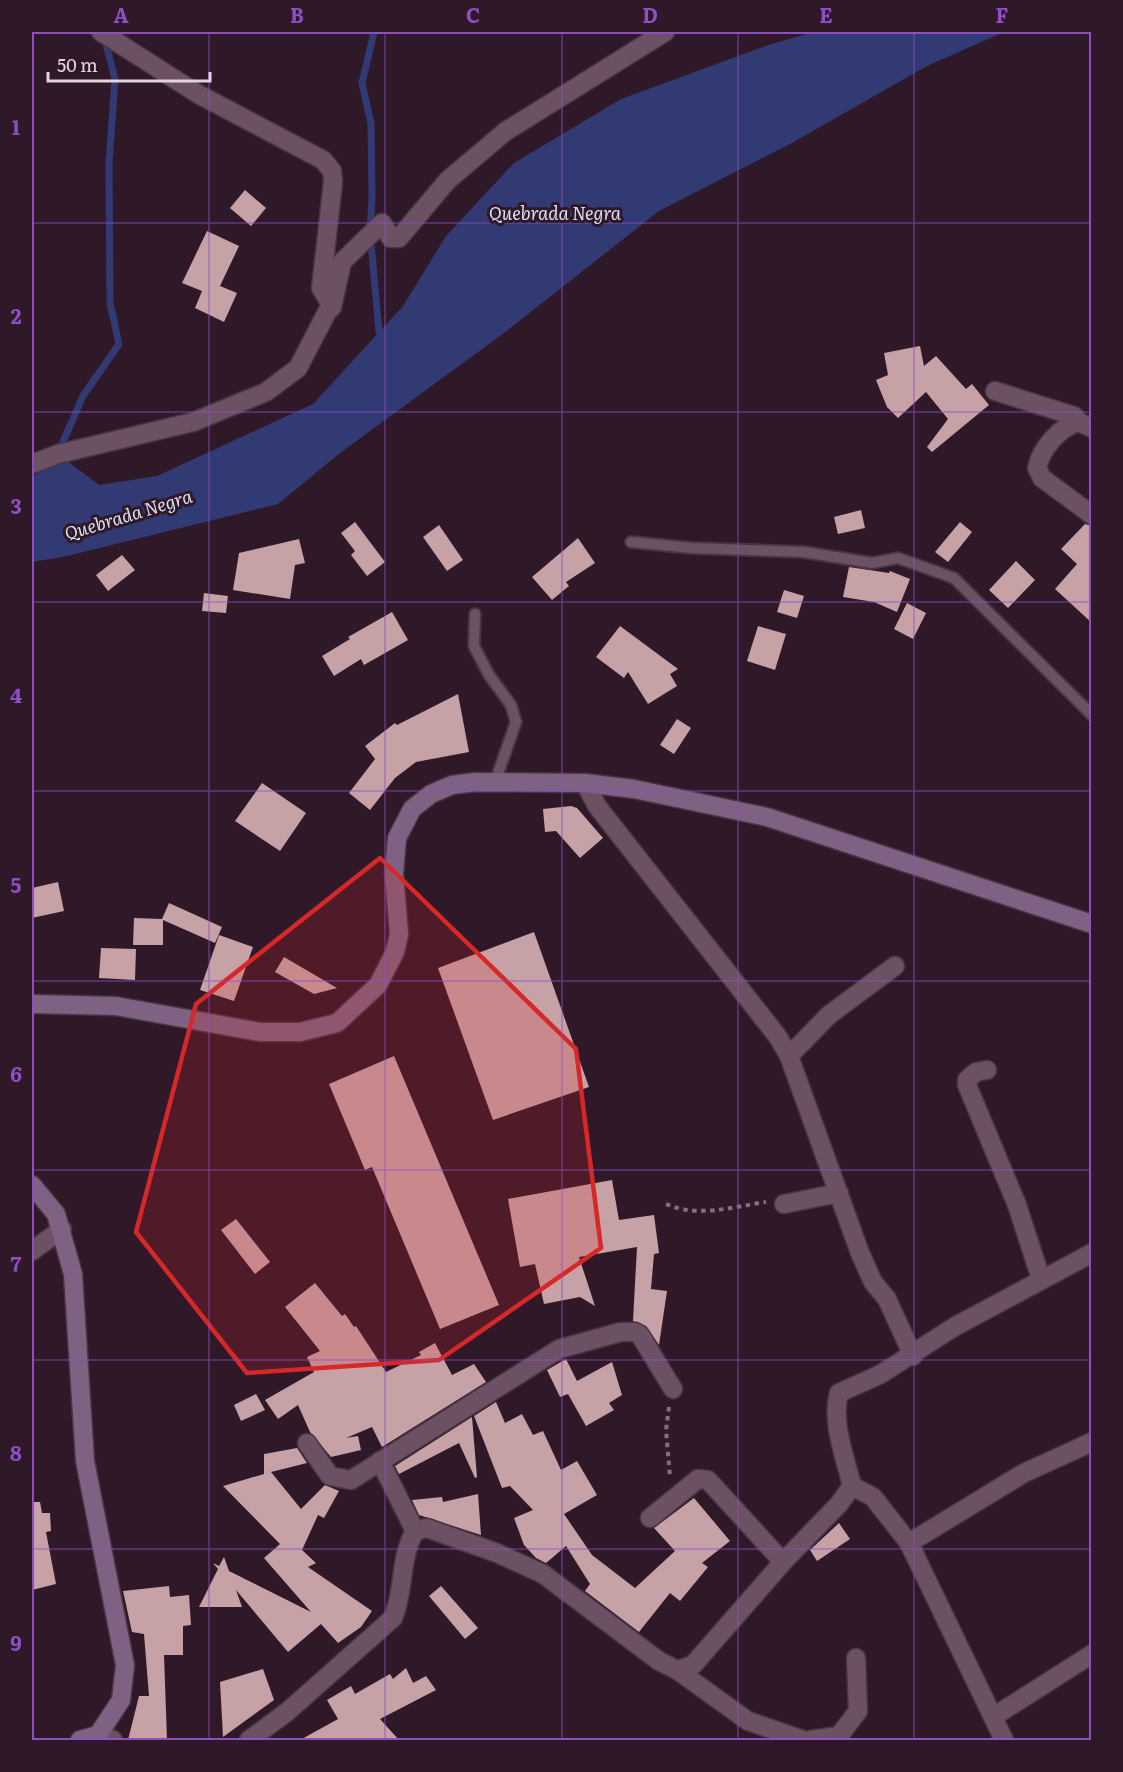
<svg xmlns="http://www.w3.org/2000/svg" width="1123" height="1772" font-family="Literata,serif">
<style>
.water{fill:#323a73}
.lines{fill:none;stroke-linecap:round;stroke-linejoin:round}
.stream{stroke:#323a73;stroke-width:7}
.building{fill:#c6a1a5}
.lane-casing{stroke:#473642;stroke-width:14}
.street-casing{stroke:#473642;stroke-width:21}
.secondary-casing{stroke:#473642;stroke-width:21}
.path{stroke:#836f7d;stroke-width:4;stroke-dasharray:4.5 4.5;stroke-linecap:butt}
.lane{stroke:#6b5163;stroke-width:10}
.street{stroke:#6b5163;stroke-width:18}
.secondary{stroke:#7f6283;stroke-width:18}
.marked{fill:#d62828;fill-opacity:0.2;stroke:#d62828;stroke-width:4.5;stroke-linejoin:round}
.grid{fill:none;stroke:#904ec5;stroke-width:1.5;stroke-opacity:0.55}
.labels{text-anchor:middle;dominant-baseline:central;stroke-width:6;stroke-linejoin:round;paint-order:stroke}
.water-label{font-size:18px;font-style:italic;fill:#dadff1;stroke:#2f1828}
.neatline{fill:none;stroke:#904ec5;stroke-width:2}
.grid-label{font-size:20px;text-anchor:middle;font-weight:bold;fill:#904ec5}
</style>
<rect width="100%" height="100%" fill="#2f1828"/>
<!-- water -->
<polygon class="water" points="814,32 1004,32 927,66 790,144 659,211 504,333 340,453 278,504 67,556 32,562 32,478 58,454 99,485 157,476 313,404 403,306 446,236 514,163 621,99 771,44"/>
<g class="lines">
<!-- stream -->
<g class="stream">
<polyline points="374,32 362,83 371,123 372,198 370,232 379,332"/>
<polyline points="59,451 83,396 119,344 110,303 109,163 115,79 105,40"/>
</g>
</g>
<!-- building -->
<g class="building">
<polygon points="245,190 266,208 251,226 230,208"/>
<polygon points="207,231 239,246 220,286 237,293 224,322 195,308 202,291 182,283"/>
<polygon points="920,346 924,366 936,356 966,389 972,384 989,405 932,452 927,447 948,419 926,392 898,418 887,407 876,380 888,375 884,353"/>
<polygon points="861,510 865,528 838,534 834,517"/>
<polygon points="355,522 385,562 367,576 351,555 355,551 341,533"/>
<polygon points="960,522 972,532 948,562 935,552"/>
<polygon points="1085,524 1092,526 1092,623 1055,589 1077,564 1061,549"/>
<polygon points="439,525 463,560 447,571 423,537"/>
<polygon points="578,538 595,563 566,582 569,586 552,600 532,577"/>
<polygon points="299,539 305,563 295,565 290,599 233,590 239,553"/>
<polygon points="122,555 135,570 108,591 96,575"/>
<polygon points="1016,561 1035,580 1008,608 989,590"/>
<polygon points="849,567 889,573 890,571 910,579 897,612 874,602 843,597"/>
<polygon points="784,590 804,596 797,618 777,612"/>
<polygon points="204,593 228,596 226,613 202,611"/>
<polygon points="907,603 926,613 913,639 894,629"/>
<polygon points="392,612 408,640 364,665 361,659 334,676 322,656 350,639 348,637"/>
<polygon points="620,626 678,669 670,674 677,686 648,704 628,672 624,678 596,657"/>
<polygon points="758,626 786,634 775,670 747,661"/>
<polygon points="458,694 469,752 416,762 395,778 370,810 349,793 375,759 365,746 395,723 397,725"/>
<polygon points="677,719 691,728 674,754 660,745"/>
<polygon points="262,783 306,813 280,851 235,821"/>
<polygon points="571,806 577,808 603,838 580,858 556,831 545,832 543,809"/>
<polygon points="58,882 64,911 32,918 32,888"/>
<polygon points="169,903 222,927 215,943 163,920 163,945 133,945 134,918 162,919"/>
<polygon points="534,932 589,1087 493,1120 438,968"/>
<polygon points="219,935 253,947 234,1001 200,990"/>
<polygon points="101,948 136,949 135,980 99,978"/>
<polygon points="284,957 337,988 314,994 275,972"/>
<polygon points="394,1056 499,1305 440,1329 372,1167 365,1170 329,1084"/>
<polygon points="612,1180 619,1220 654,1215 659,1253 654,1254 651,1289 667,1291 659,1345 646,1326 633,1321 637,1247 579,1257 595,1306 580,1297 544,1304 535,1264 520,1267 508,1199"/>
<polygon points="236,1219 270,1262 255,1274 221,1230"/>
<polygon points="315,1283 342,1316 345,1314 354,1327 356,1326 386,1372 421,1355 419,1352 435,1343 452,1375 474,1364 486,1382 382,1447 372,1427 346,1438 358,1436 361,1450 331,1457 310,1432 298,1405 278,1419 265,1400 314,1372 307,1357 320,1351 285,1307"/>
<polygon points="566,1359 577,1381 612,1362 622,1395 609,1403 614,1410 586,1426 568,1394 560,1397 547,1370"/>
<polygon points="256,1394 265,1410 241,1421 234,1405"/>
<polygon points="496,1402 505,1423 522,1414 533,1435 543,1431 561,1470 577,1461 597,1495 564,1514 592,1555 635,1588 675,1551 654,1528 694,1498 730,1541 702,1563 708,1567 680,1601 670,1593 639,1632 585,1591 590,1584 566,1546 546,1563 536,1558 524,1545 514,1518 533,1510 510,1486 502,1488 474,1416"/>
<polygon points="472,1417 477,1477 475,1478 459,1443 399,1474 395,1466"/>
<polygon points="297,1448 307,1463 271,1472 301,1509 325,1485 339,1491 324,1518 318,1515 302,1550 316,1563 308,1567 372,1611 361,1627 338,1643 321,1624 288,1652 236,1590 242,1607 199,1607 218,1569 213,1563 219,1566 224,1557 229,1571 311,1612 264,1558 280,1544 223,1486 264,1474 264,1454"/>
<polygon points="478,1494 481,1535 419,1515 412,1500 442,1497 443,1502"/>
<polygon points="32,1502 40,1502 42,1513 50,1513 51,1531 46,1532 56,1584 32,1590"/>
<polygon points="839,1523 850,1539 817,1561 810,1550"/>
<polygon points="169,1586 170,1597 189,1595 191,1625 183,1626 183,1655 164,1655 167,1740 128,1740 139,1696 149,1696 144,1634 132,1632 123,1591"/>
<polygon points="441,1586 478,1628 465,1639 429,1596"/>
<polygon points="406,1668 413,1683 426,1676 436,1690 380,1719 399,1740 300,1740 338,1719 327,1700 351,1686 355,1694 390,1674 393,1679"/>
<polygon points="263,1669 274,1700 223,1737 220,1682"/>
</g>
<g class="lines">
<!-- lane casing -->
<g class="lane-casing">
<g id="lane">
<polyline points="631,542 692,548 804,552 872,563 898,558 954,578 1092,715"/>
<polyline points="475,614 474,646 489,675 511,705 516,722 495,782"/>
</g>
</g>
<!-- street casing -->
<g class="street-casing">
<g id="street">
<polyline points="101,32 198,94 323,160 332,171 333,182 321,288 332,307"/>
<polyline points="995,391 1074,416 1079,422"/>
<path d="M1092,428L1079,422C1059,427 1041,449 1037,468L1042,478L1092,515"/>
<polyline points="32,464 58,454 193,422 266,392 298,368 327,312 332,307 342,262 382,223 391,238 399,238 448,180 506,131 665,32"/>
<polyline points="585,783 597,806 778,1037 789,1056 860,1253 873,1282 887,1299 913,1356"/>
<polyline points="789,1056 829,1015 895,966"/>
<polyline points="987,1070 976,1072 967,1080 967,1085 1017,1205 1041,1279"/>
<polyline points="784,1204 839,1193"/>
<polyline points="32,1251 62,1229"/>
<polyline points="307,1443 330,1476 351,1480 559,1349 621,1332 635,1332 640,1335 673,1389"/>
<polyline points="380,1461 415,1531"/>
<polyline points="852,1486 873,1497 909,1543 1004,1740"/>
<polyline points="650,1518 698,1479 708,1480 783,1562"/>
<polyline points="909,1543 1024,1473 1092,1442"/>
<polyline points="677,1670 748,1721 803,1740"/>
<polyline points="993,1717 1092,1654"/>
<polyline points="98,1735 113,1740"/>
<path d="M249,1740L287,1712L393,1618C405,1590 399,1559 415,1531L427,1528L497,1553L543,1574L659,1661L677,1670L693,1665L783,1562L839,1504L852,1486C845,1457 831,1422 839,1393L881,1374L954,1327L1092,1253"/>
<polyline points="810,1740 839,1736 858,1711 856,1658"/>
</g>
</g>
<!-- secondary casing -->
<g class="secondary-casing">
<g id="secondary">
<polyline points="32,1004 116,1006 260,1032 300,1032 337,1023 378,985 395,952 399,934 394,874 397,838 412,809 431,794 452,785 475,782 585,783 634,789 767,817 1092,924"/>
<polyline points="32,1185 56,1214 73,1274 85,1461 125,1665 121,1700 98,1735 80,1740"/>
</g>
</g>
<!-- path -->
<g class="path">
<path d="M666,1204C699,1218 731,1207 766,1202"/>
<polyline points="669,1407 666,1430 670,1477"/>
</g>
<!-- lane -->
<use href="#lane" class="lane"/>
<!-- street -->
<use href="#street" class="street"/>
<!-- secondary -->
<use href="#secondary" class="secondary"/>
</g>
<!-- marked area -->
<path class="marked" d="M380,858L576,1049L601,1248L439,1360L247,1373L136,1232L196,1004Z"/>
<!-- grid -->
<path class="grid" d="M209,32V1740M385,32V1740M562,32V1740M738,32V1740M914,32V1740M32,223H1092M32,412H1092M32,602H1092M32,791H1092M32,981H1092M32,1170H1092M32,1360H1092M32,1549H1092"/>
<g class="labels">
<!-- water labels -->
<g class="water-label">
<text x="555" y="212">Quebrada Negra</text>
<text transform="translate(128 514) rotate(-17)">Quebrada Negra</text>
</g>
</g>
<!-- border -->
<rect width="1123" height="1772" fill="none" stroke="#2f1828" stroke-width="66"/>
<!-- scale -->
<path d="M48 72v9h162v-9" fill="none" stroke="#e4d4de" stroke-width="3"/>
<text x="57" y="72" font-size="18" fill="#e4d4de" stroke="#2f1828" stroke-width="4.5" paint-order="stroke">50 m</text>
<rect x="33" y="33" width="1057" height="1706" class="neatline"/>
<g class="grid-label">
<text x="121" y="23">A</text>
<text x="297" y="23">B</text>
<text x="473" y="23">C</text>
<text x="650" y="23">D</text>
<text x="826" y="23">E</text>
<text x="1002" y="23">F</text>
<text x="16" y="135">1</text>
<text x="16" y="324">2</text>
<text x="16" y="514">3</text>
<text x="16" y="703">4</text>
<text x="16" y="893">5</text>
<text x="16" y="1082">6</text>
<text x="16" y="1272">7</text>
<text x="16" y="1461">8</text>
<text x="16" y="1651">9</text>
</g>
</svg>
